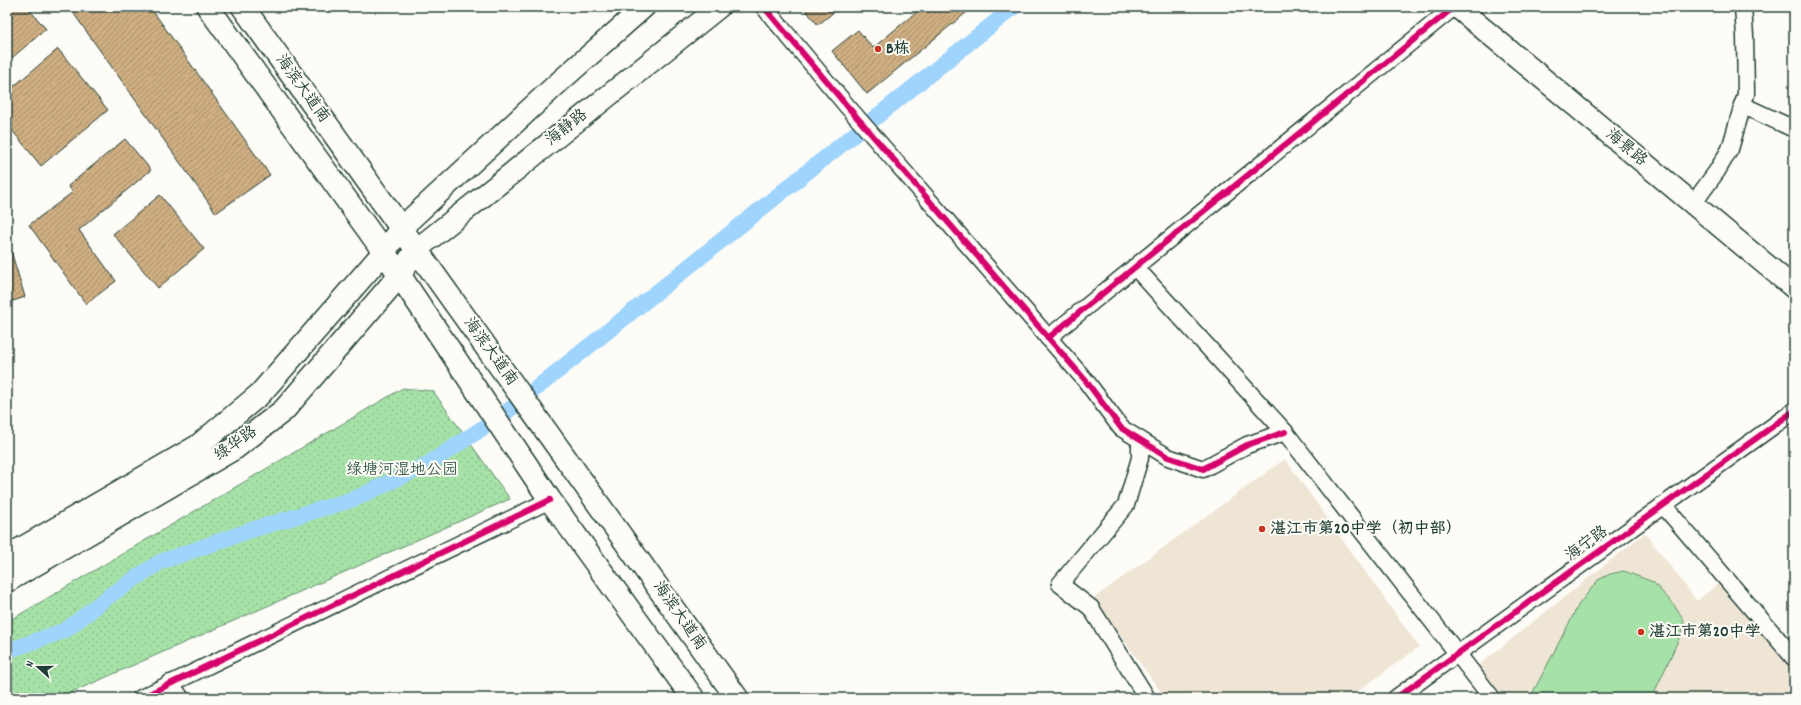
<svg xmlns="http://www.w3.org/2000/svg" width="1801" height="705" font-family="Dekko,'LXGW WenKai TC',sans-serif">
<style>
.built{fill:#efe5d4}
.park{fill:url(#park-dots);stroke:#628f6e}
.pitch{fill:#a6e1a7;stroke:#628f6e}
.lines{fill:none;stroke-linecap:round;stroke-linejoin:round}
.canal{stroke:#9fd4fd;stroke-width:16}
.building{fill:url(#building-hatch);stroke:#1f3d34}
.minor-casing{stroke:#1f3d34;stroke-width:19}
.tertiary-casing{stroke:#1f3d34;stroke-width:24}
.secondary-casing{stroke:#1f3d34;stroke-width:25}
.primary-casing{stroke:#1f3d34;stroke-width:25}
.minor{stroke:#fdfcf7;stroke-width:16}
.tertiary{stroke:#fdfcf7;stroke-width:21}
.secondary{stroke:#fdfcf7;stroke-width:22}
.primary{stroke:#fdfcf7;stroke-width:22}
.cycleway-casing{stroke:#fdfcf7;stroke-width:8}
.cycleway{stroke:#d6006c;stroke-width:6}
.poi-dot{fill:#c8321e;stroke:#fdfcf7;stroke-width:1.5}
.labels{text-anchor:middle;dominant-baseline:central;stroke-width:4;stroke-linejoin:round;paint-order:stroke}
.poi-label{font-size:16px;font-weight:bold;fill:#1f3d34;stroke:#fdfcf7;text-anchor:start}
.street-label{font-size:16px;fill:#1f3d34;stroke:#fdfcf7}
.park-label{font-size:16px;fill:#3a5e4b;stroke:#fdfcf7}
</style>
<defs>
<pattern id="park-dots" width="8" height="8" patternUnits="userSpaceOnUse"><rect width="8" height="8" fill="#a6e1a7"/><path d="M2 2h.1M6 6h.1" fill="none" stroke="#8ec290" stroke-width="1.8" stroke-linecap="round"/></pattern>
<pattern id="building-hatch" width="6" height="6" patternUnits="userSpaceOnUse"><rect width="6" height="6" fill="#cfae82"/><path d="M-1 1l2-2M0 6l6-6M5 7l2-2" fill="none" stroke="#a78f6b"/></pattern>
</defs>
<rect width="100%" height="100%" fill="#fdfcf7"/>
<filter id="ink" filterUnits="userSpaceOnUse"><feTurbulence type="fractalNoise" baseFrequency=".025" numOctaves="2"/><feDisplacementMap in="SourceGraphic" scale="8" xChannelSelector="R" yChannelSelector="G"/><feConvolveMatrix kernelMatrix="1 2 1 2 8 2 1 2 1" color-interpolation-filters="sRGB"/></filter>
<g filter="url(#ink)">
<!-- built -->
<g class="built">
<polygon points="1285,459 1419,647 1348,698 1165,698 1094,598"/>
<polygon points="1645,533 1697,601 1719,583 1794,669 1794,698 1497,698 1475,668"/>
</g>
<!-- park -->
<polygon class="park" points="403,388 433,391 510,499 59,698 7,698 7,622"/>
<!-- pitch -->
<polygon class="pitch" points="1624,571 1653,582 1674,605 1684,621 1681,634 1652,698 1530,698 1579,604 1598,580 1610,574"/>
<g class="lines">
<!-- canal -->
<polyline class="canal" points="7,651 66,630 109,596 160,562 251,530 354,499 428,464 504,414 1014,7"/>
</g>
<!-- building -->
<g class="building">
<polygon points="12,7 27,7 46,29 7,62 7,11"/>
<polygon points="69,7 150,7 270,175 216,213"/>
<polygon points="803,7 840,7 818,25"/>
<polygon points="922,7 973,7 867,94 832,51 858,30 873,48"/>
<polygon points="58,49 108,110 41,166 7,124 7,92"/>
<polygon points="125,139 151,170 79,230 116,281 86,304 29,225 73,192 68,186"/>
<polygon points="160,195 204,249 158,288 113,234"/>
<polygon points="7,248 10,248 25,297 7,303"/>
</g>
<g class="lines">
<!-- minor casing -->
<g class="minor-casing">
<g id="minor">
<polyline points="764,7 847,106 1086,381 1121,428 1168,457 1203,469 1247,445 1285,432"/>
<polyline points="1742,105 1794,129"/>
<polyline points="1693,204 1717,171 1730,149 1746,94 1745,36 1743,7"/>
<polyline points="1135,267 1285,432 1492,698"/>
<polyline points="1048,338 1454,7"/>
<polyline points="1140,440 1140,458 1126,505 1060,584 1091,608 1147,698"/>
<polyline points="1663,505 1794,658"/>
<polyline points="170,683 181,698"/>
<polyline points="141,698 550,500"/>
<polyline points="1396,698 1794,411"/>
</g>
</g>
<!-- tertiary casing -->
<g class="tertiary-casing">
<g id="tertiary">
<polyline points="1457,7 1794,288"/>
<polyline points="401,228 557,84 644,7"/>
<polyline points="416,250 719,7"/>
</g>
</g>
<!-- secondary casing -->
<g class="secondary-casing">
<g id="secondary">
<polyline points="7,557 198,446 260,394 384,252 401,228"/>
<polyline points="7,581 235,448 284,410 399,276 416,250"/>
</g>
</g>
<!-- primary casing -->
<g class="primary-casing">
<g id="primary">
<polyline points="208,7 384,252 550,500 693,698"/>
<polyline points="243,7 737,698"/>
</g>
</g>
<!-- minor -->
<use href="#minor" class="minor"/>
<!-- tertiary -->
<use href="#tertiary" class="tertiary"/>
<!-- secondary -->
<use href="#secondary" class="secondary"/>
<!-- primary -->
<use href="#primary" class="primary"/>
<!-- cycleway casing -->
<g class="cycleway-casing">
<g id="cycleway">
<polyline points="764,7 847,106 1086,381 1121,428 1168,457 1203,469 1247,445 1285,432"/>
<polyline points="1048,338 1454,7"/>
<polyline points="141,698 550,500"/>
<polyline points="1396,698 1794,411"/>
</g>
</g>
<!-- cycleway -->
<use href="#cycleway" class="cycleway"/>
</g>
</g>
<!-- markers -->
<g class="poi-dot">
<circle cx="878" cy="49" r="4"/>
<circle cx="1262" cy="529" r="4"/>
<circle cx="1641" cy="632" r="4"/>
</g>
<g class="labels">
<!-- poi labels -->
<g class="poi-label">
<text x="886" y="49">B栋</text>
<text x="1270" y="529">湛江市第20中学（初中部）</text>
<text x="1649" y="632">湛江市第20中学</text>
</g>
<!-- street labels -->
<g class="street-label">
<text transform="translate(302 89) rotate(54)">海滨大道南</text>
<text transform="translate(567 128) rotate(-39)">海静路</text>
<text transform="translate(1626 148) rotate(40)">海景路</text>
<text transform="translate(490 352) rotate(54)">海滨大道南</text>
<text transform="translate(236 444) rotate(-35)">绿华路</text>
<text transform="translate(1587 544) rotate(-36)">海宁路</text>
<text transform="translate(679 616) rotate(55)">海滨大道南</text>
</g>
<!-- park labels -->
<g class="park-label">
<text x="402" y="470">绿塘河湿地公园</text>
</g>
</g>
<!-- margin -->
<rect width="1801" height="705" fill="none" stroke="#fdfcf7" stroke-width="24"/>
<rect x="12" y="12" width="1777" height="681" fill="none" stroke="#1f3d34" stroke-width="1.5" filter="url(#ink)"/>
<!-- north arrow -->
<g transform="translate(38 667) rotate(291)" stroke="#fdfcf7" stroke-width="3" paint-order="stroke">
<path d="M0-3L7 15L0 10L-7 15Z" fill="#1f3d34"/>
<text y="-6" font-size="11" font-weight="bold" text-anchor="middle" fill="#1f3d34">N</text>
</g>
</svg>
